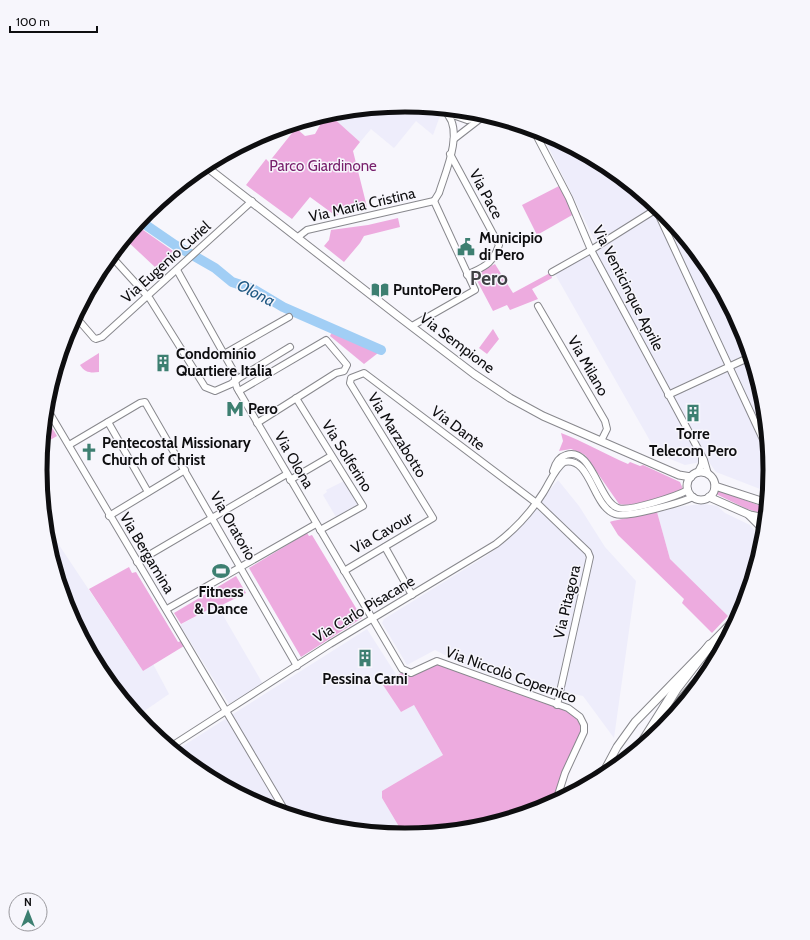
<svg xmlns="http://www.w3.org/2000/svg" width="810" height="940" font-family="Cabin,sans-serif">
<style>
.built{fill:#eeedfb}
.green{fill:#edabdf}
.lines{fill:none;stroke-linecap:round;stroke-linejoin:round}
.river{stroke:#a1cef5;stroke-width:10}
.minor-casing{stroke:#88888d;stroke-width:8}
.major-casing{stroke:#88888d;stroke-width:9}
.highway-casing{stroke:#88888d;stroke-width:11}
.minor{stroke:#fff;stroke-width:6}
.major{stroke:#fff;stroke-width:7}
.highway{stroke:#fff;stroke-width:9}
.labels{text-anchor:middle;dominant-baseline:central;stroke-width:3;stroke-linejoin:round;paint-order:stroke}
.park-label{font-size:15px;fill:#78206c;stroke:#f7f6fc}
.street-label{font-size:15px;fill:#0e0e10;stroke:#f7f6fc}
.poi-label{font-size:15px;font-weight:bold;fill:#0e0e10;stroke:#f7f6fc;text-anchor:start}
.water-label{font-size:16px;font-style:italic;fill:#205983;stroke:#f7f6fc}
.district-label{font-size:19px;font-weight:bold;fill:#3f3f44;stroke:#f7f6fc}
.rim{fill:none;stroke:#0e0e10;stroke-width:5}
</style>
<rect width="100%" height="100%" fill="#f7f6fc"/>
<!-- built -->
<g class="built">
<polygon points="405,105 416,106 440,116 433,135 416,121 394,148 371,129 360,142 330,115 336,112"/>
<polygon points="541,132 608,167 663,212 709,267 742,331 763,399 770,470 768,492 716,472 709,462 701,462 685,465 653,452 654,448 649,439 555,274 599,249"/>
<polygon points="558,480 579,506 605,547 636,581 614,738 583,696 504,679 468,667 435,650 407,665 382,623 384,619 486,556 508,540"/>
<polygon points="344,481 359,504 336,517 323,495 327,492 326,490"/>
<polygon points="704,504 717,506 725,513 750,525 763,542 746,598 728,616 670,559 657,512 684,506"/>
<polygon points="45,524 143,671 153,664 169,694 137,716 101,673 68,609 47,541"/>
<polygon points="217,605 263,684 229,704 180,625"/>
<polygon points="367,629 397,676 383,685 401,712 414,705 443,755 382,791 382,798 404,835 334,828 265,807 202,773 175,751"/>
</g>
<!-- green -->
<g class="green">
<polygon points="330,115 360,142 353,151 367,207 340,213 336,216 310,197 292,219 246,185 266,159 269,162 296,128 305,136 315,134 320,125 319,119"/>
<polygon points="559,186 574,214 537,235 522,205"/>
<polygon points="398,218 400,227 364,236 360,243 344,262 324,246 329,240 331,230 368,225"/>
<polygon points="136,225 173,251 156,268 125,239"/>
<polygon points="495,264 513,293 550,273 552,278 532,289 538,299 510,310 507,305 493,311 474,275"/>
<polygon points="493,329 499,339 487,354 479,348"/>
<polygon points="332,332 378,353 364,364 330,336"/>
<path d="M99,353V372C91,373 85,373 80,365Z"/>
<polygon points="45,416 57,436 43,444"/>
<path d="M561,433C585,442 605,454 628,464L630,462L640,466L643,465L680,482L683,489L680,492C665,495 632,508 619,504L585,455L571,449L559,451L563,441Z"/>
<polygon points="718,490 766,508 766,515 747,509 716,494"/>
<path d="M657,512L670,559L728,616L712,633L682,603L684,599L618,535L610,522C614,520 649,514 657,512Z"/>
<polygon points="307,533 309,536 312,535 362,618 301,657 249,568"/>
<polygon points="129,567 132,573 136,572 178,642 181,641 184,646 143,671 89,589"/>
<polygon points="236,576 246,593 218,607 217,605 181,624 174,613"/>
<path d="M432,662L572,710L584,725L556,801C513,824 452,833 404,835L382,798V791L443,755L414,705L401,712L383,685L404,671L406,672Z"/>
</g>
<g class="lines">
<!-- river -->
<polyline class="river" points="140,221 175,245 215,268 232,282 253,289 283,307 381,350"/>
<!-- minor casing -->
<g class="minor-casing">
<g id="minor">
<polyline points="430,107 467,120 480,118"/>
<polyline points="533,129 569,198 591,250 704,460 708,474"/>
<polyline points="454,139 485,115"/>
<path d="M450,154L499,245C492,265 485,266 467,275"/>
<path d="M434,201L439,193C445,173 463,134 448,115"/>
<polyline points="656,209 768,450"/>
<polyline points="298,237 307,230 434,201"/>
<polyline points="111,256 150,299 205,387 215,391 231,384 239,378 290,347"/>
<path d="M177,270L234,372C236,377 234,382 237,388L402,669L411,673L437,661L568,708L580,717L584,725V732L565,773L556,801"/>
<polyline points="552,272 591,250 658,208"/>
<polyline points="538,306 605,421 607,429 601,441"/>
<polyline points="75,316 94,338 96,339 102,337 252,201"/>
<polyline points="412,326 475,290 434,201"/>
<polyline points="224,354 289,317"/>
<polyline points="239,391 326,340 347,365 344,371 336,373 257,423"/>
<polyline points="668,395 750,357"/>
<polyline points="296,398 363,506 320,530"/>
<polyline points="46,407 287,814"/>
<polyline points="108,422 148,492"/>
<polyline points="69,445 140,403 145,402 297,666"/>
<path d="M553,471C555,464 559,457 566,455C592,446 599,502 618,508C629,512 677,496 688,490"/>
<polyline points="698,472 702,464 702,459"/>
<polyline points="290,480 331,456"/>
<polyline points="109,516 185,470"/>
<polyline points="385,547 412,595"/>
<polyline points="137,562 287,474"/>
<polyline points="344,571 433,518 350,383 351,378 364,373 539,505 588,552 590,557 557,705"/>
<polyline points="167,609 316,524"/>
<path d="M170,747L330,644L496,544C513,531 531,512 543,493C550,482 554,470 564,462C591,456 592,506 615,514C627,518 680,503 693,497"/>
</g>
</g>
<!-- major casing -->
<g class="major-casing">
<g id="major">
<polyline points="204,165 398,316 474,374 510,398 543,416 679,475 691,477"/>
<circle cx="701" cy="486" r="14"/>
<polyline points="715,486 767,503"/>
<polyline points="709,497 750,515 765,518"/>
<polyline points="749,515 764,530"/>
<polyline points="601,777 617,747 635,722 741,613"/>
</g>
</g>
<!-- highway casing -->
<g class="highway-casing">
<g id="highway">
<polyline points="655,732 717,658"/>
<polyline points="639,748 676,689 710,645"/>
</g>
</g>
<!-- minor -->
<use href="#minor" class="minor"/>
<!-- major -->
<use href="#major" class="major"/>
<!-- highway -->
<use href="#highway" class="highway"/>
</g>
<!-- icons -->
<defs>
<g id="civic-bare" transform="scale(1.38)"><path d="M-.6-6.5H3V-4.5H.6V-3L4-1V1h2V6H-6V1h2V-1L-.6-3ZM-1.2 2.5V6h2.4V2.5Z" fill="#3d7f71" stroke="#f7f6fc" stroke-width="2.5" paint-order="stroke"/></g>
<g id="library-bare" transform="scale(1.38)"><path d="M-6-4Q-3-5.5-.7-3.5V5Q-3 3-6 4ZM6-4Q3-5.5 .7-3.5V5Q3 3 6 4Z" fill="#3d7f71" stroke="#f7f6fc" stroke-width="2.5" paint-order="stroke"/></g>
<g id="building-bare" transform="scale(1.38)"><path d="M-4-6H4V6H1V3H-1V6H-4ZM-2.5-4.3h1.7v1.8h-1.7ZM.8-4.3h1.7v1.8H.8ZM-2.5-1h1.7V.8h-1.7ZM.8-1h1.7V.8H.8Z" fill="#3d7f71" stroke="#f7f6fc" stroke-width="2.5" paint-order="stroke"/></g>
<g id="metro-bare" transform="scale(1.38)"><path d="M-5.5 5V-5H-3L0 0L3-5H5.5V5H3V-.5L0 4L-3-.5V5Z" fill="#3d7f71" stroke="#f7f6fc" stroke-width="2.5" paint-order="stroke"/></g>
<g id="church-bare" transform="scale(1.38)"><path d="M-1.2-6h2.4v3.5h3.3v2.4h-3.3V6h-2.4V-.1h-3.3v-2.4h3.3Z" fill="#3d7f71" stroke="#f7f6fc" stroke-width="2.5" paint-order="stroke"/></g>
<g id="stadium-bare" transform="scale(1.38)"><path d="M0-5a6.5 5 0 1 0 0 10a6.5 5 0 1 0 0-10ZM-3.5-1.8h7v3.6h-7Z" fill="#3d7f71" stroke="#f7f6fc" stroke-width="2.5" paint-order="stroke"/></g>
</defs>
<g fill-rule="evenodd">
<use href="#civic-bare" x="466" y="247"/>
<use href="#library-bare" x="380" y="290"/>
<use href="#building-bare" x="163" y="363"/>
<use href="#metro-bare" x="235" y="409"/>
<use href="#building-bare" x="693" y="413"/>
<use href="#church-bare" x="89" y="452"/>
<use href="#stadium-bare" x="221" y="571"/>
<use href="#building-bare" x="365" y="658"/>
</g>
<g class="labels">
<!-- park labels -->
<g class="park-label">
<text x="323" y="166">Parco Giardinone</text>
</g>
<!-- street labels -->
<g class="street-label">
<text transform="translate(486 194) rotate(62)">Via Pace</text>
<text transform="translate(362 205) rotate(-13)">Via Maria Cristina</text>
<text transform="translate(166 262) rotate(-42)">Via Eugenio Curiel</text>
<text transform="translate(628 288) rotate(63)">Via Venticinque Aprile</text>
<text transform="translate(457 343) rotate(37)">Via Sempione</text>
<text transform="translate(588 366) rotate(60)">Via Milano</text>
<text transform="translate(458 428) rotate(37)">Via Dante</text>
<text transform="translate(397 435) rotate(58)">Via Marzabotto</text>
<text transform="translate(347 456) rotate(58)">Via Solferino</text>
<text transform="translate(294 460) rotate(60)">Via Olona</text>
<text transform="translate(233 526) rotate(60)">Via Oratorio</text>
<text transform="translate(382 533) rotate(-30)">Via Cavour</text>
<text transform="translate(147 553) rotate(59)">Via Bergamina</text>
<text transform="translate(567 602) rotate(-77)">Via Pitagora</text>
<text transform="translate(364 609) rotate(-31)">Via Carlo Pisacane</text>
<text transform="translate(511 675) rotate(20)">Via Niccolò Copernico</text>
</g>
<!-- poi labels -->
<g class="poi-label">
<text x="479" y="238">Municipio<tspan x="479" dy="17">di Pero</tspan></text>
<text x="393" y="290">PuntoPero</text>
<text x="176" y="354">Condominio<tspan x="176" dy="17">Quartiere Italia</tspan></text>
<text x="248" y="409">Pero</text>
<text x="693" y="434" text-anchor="middle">Torre<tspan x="693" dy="17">Telecom Pero</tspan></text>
<text x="102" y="443">Pentecostal Missionary<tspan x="102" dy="17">Church of Christ</tspan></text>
<text x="221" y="592" text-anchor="middle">Fitness<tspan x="221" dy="17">&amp; Dance</tspan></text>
<text x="365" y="679" text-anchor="middle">Pessina Carni</text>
</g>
<!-- water labels -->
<g class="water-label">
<text transform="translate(256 293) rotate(27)">Olona</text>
</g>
<!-- district labels -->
<g class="district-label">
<text x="489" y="278">Pero</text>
</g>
</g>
<!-- crop -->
<path d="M0 0H810V940H0ZM47 470a358 358 0 1 1 716 0a358 358 0 1 1-716 0Z" fill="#f7f6fc" fill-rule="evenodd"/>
<path class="rim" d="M47 470a358 358 0 1 1 716 0a358 358 0 1 1-716 0Z"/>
<!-- north arrow -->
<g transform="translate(28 912)"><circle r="19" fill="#f7f6fc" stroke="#9a999e"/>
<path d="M0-3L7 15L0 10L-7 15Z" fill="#3d7f71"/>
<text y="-6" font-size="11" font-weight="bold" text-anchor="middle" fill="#0e0e10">N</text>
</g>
<!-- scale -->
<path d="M10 26v6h87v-6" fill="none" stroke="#0e0e10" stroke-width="2"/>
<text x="16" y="26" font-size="12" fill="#0e0e10" stroke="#f7f6fc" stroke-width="3" paint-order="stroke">100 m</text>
</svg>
